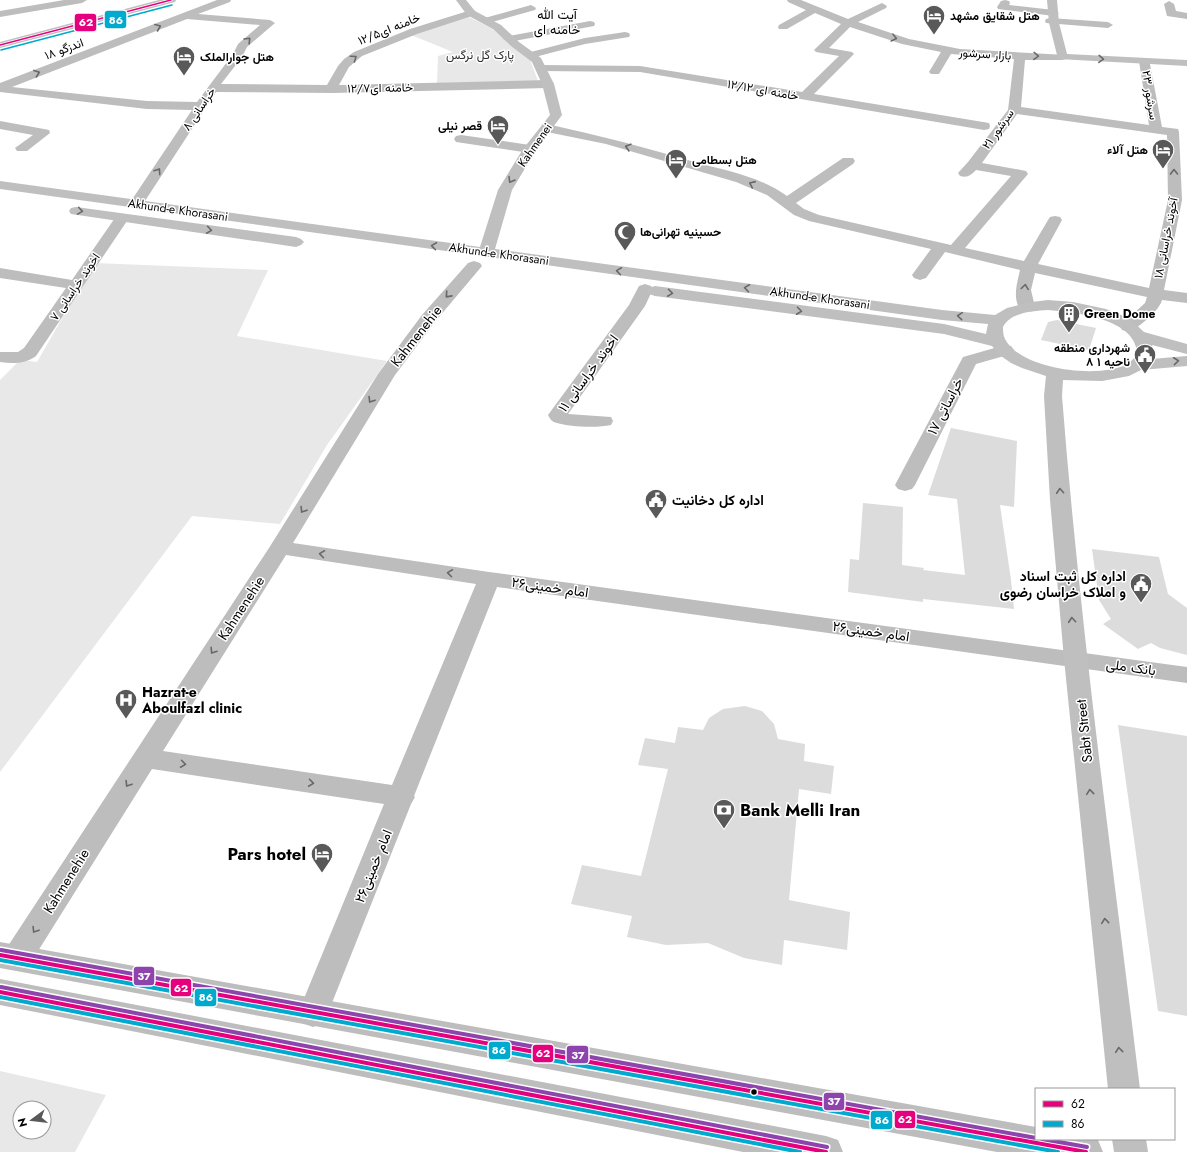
<svg xmlns="http://www.w3.org/2000/svg" width="1187" height="1152" font-family="Jost,Vazirmatn,sans-serif">
<style>
.green{fill:#e8e8e8;fill-rule:evenodd}
.building{fill:#dcdcdc}
.lines{fill:none;stroke-linecap:round;stroke-linejoin:round}
.street{fill:#bdbdbd;fill-rule:evenodd}
.secondary{fill:#bfbfbf;fill-rule:evenodd}
.primary{fill:#bdbdbd;fill-rule:evenodd}
.bus-1-far1-casing{stroke:#fff;stroke-width:3}
.bus-1-casing{stroke:#fff;stroke-width:7}
.bus-2-far1-casing{stroke:#fff;stroke-width:3}
.bus-2-casing{stroke:#fff;stroke-width:7}
.bus-3-casing{stroke:#fff;stroke-width:7}
.bus-1-far1{stroke:#e5007d;stroke-width:1.5}
.bus-1{stroke:#e5007d;stroke-width:4}
.bus-2-far1{stroke:#00a9ce;stroke-width:1.5}
.bus-2{stroke:#00a9ce;stroke-width:4}
.bus-3{stroke:#8e44ad;stroke-width:4}
.oneway{stroke:#686868}
.oneway2{stroke:#696969}
.bus-dot{fill:#000;stroke:#fff;stroke-width:1.5}
.labels{text-anchor:middle;dominant-baseline:central;stroke-width:3;stroke-linejoin:round;paint-order:stroke}
.far-poi-label{font-size:12px;font-weight:bold;fill:#000;stroke:#fff;text-anchor:start}
.far-street-label{font-size:12px;fill:#000;stroke:#fff}
.far-park-label{font-size:12px;fill:#2d2d2d;stroke:#fff}
.far-neighbourhood-label{font-size:13px;fill:#000;stroke:#fff}
.street-label{font-size:14px;fill:#000;stroke:#fff}
.poi-label{font-size:14px;font-weight:bold;fill:#000;stroke:#fff;text-anchor:start}
.near-poi-label{font-size:17px;font-weight:bold;fill:#000;stroke:#fff;text-anchor:start}
.line-badge{stroke:#fff;stroke-width:1.5}
.badge-label{font-size:11px;text-anchor:middle;font-weight:bold;fill:#fff}
</style>
<rect width="100%" height="100%" fill="#fff"/>
<!-- green -->
<g class="green">
<polygon points="467,16 491,28 530,60 538,81 437,83 438,56 453,52 411,35"/>
<polygon points="94,263 268,270 237,336 387,361 327,445 280,524 192,516 0,772 0,380 20,360 37,362"/>
<path d="M0,1071L106,1095L75,1152H0ZM20,1108H44V1132H20Z"/>
</g>
<!-- building -->
<g class="building">
<polygon points="1057,320 1096,328 1089,350 1041,340 1048,322"/>
<polygon points="951,428 1017,441 1014,507 1000,505 1011,580 1014,609 923,599 923,602 848,592 850,559 859,560 863,503 903,507 902,565 924,568 923,570 965,575 957,499 928,495"/>
<polygon points="1092,549 1159,557 1168,594 1187,608 1187,655 1160,648 1151,643 1138,649 1103,624 1111,619 1099,600"/>
<polygon points="745,706 762,711 774,724 778,739 805,744 804,761 834,766 831,794 799,789 789,900 850,912 847,950 784,940 782,965 744,958 708,943 666,945 627,937 632,916 571,904 582,865 641,876 668,769 638,765 645,738 675,743 678,727 703,730 709,718 723,709"/>
<polygon points="1118,725 1187,736 1187,1016 1158,1011"/>
</g>
<g class="lines">
<!-- street -->
<g class="street">
<polygon points="64,0 87,0 82,3 0,17 0,11"/>
<path d="M217,0H231L230,2L198,14L270,20L275,23L247,47L242,57L221,84L327,85L338,66L344,59L354,52L410,29L471,10L475,11L476,13L475,15L417,34L362,56L349,67L339,85L548,80L552,81L554,84L552,87L548,88L332,93L216,92L143,204L141,207L136,208L131,207L129,204L192,110L147,109L0,92V83ZM187,19L260,25L238,44L233,54L197,102L147,101L12,87Z"/>
<path d="M787,0H801L848,19L882,3L887,6L886,8L858,22L909,39L960,49L1066,55L1068,57L1066,59L1062,60H1025L1021,107L1149,125L1139,61L1141,59H1149L1162,127L1178,129L1179,132L1182,200L1164,290L1187,293V303L1162,300C1160,309 1143,324 1134,329C1130,332 1126,331 1122,330L1120,326L1145,303L1147,297L1035,273L1031,290L1035,307L1033,311L1027,312L1021,311C1012,298 1017,284 1020,270L945,252L926,278L920,280L914,278L912,275L931,249L809,221L794,215L767,195L736,182L606,144L542,131L541,128L542,125L547,124C598,135 648,148 698,163C728,171 761,177 787,196L843,158H853L855,161L853,164L796,203L804,209L819,215L951,245L1011,176L976,170C971,175 968,178 960,176L958,173L968,162L1008,110L1014,59L951,54L939,74H931L929,72L941,52L902,44L850,27L829,48L852,52L854,54L814,94L989,123L990,126L989,129L984,130L640,72L541,71L537,70L535,68L537,66L541,65L640,66L802,92L839,56L816,52L814,50L841,24L815,13L787,29H779L778,27L779,25L806,10L788,2ZM1017,114L1167,135L1168,200L1149,288L1038,264L1062,220L1060,217L1055,216L1050,217L1048,220L1024,261L965,248L1028,174L1026,171L1021,170L982,163Z"/>
<polygon points="1005,0 1009,1 1010,3 1009,5 1054,10 1059,13 1054,16 998,9 997,7 1001,1"/>
<polygon points="1169,1 1174,4 1176,11 1187,13 1187,19 1167,16 1164,4"/>
<polygon points="531,5 536,8 535,10 485,24 480,21 481,19"/>
<polygon points="1050,18 1108,22 1113,25 1108,28 1046,23 1045,21 1046,19"/>
<polygon points="590,21 594,22 595,24 594,26 509,42 503,39 509,36"/>
<polygon points="625,32 629,33 630,35 629,37 585,44 531,58 527,57 525,55 527,53 585,38"/>
<polygon points="0,121 44,129 49,130 50,133 27,151 17,151 15,148 33,135 0,129"/>
<polygon points="461,135 530,145 535,146 537,149 535,152 530,153 456,142 454,139 456,136"/>
<path d="M122,214L127,215L129,218L36,356C26,364 12,364 0,362V352H18L24,348L66,288L0,278V268L72,280L117,215Z"/>
<path d="M474,261L480,263L482,266L434,323L395,375L293,543L489,572L1187,667V683L497,587L414,796L415,797L411,804L324,1023L313,1027L302,1023L298,1013L384,804L152,769L28,967L17,971L6,967L2,958L6,949L269,548L378,374L422,315L468,263ZM286,555L476,584L392,785L163,751Z"/>
<path d="M645,284L651,286L653,289L645,306L568,414L611,417L613,421L611,425C598,428 569,427 557,423C552,422 550,419 548,415L629,305L639,286Z"/>
<polygon points="1005,345 1011,346 1014,350 1011,354 976,364 915,485 912,489 905,491 898,489 895,485 963,357"/>
</g>
<!-- secondary -->
<g class="secondary">
<polygon points="159,0 176,0 175,2 0,48 0,42"/>
<path d="M456,0H466L475,11L501,25L519,42L541,58L554,84L562,115L536,150L512,190L495,249L942,310L995,315L1007,308L1032,302L1048,300L1073,302L1106,309L1119,314L1131,320L1144,332L1187,344V354L1152,345L1154,353L1151,359L1187,356V366L1141,370L1129,376L1102,381L1063,380L1062,396C1080,628 1112,858 1140,1089H1108L1064,659L1050,500L1044,396L1046,376L1022,368L1011,363L1001,356L992,346L944,334L655,296L649,294L647,291L649,288L655,286L944,324L986,334L988,324L942,320L0,189V181L480,247L498,190L523,149L550,115L542,84L532,62L511,46L493,29L467,15ZM1048,310C1073,312 1129,318 1136,347C1138,354 1134,359 1129,363C1102,380 1020,370 1005,339C1003,335 1003,331 1003,327C1011,312 1033,311 1048,310Z"/>
<polygon points="1047,0 1057,0 1059,23 1067,54 1187,60 1187,66 1058,59 1049,23"/>
<polygon points="76,207 296,237 301,239 304,242 301,245 296,247 71,214 69,211 71,208"/>
<polygon points="1112,1139 1146,1139 1148,1152 1114,1152"/>
</g>
<!-- primary -->
<g class="primary">
<polygon points="0,942 1036,1127 1036,1139 1094,1139 1098,1140 1103,1152 997,1152 0,968"/>
<polygon points="0,979 826,1136 838,1140 843,1152 743,1152 0,1005"/>
</g>
<!-- bus-1-far1 casing -->
<g class="bus-1-far1-casing">
<polyline id="bus-1-far1" points="0,45 171,0"/>
</g>
<!-- bus-1 casing -->
<g class="bus-1-casing">
<g id="bus-1">
<polyline points="0,955 1086,1152"/>
<polyline points="0,992 826,1152"/>
</g>
</g>
<!-- bus-2-far1 casing -->
<g class="bus-2-far1-casing">
<polyline id="bus-2-far1" points="1,50 172,5"/>
</g>
<!-- bus-2 casing -->
<g class="bus-2-casing">
<g id="bus-2">
<polyline points="0,960 1058,1152"/>
<polyline points="0,997 800,1152"/>
</g>
</g>
<!-- bus-3 casing -->
<g class="bus-3-casing">
<g id="bus-3">
<polyline points="1,950 1036,1138"/>
<polyline points="1,987 827,1147"/>
<polyline points="1042,1139 1087,1147"/>
</g>
</g>
<!-- bus-1-far1 -->
<use href="#bus-1-far1" class="bus-1-far1"/>
<!-- bus-1 -->
<use href="#bus-1" class="bus-1"/>
<!-- bus-2-far1 -->
<use href="#bus-2-far1" class="bus-2-far1"/>
<!-- bus-2 -->
<use href="#bus-2" class="bus-2"/>
<!-- bus-3 -->
<use href="#bus-3" class="bus-3"/>
</g>
<!-- one-way arrows -->
<defs><path id="oneway-chevron" d="M-2-3.5L2.5 0L-2 3.5" fill="none" stroke-width="1.6" stroke-linecap="round" stroke-linejoin="round"/></defs>
<g class="oneway">
<use href="#oneway-chevron" transform="translate(158 27) rotate(-22)"/>
<use href="#oneway-chevron" transform="translate(894 38) rotate(14)"/>
<use href="#oneway-chevron" transform="translate(248 40) rotate(-46)"/>
<use href="#oneway-chevron" transform="translate(1036 56) rotate(2)"/>
<use href="#oneway-chevron" transform="translate(354 58) rotate(-35)"/>
<use href="#oneway-chevron" transform="translate(37 73) rotate(-20)"/>
<use href="#oneway-chevron" transform="translate(628 147) rotate(-164)"/>
<use href="#oneway-chevron" transform="translate(158 171) rotate(-56)"/>
<use href="#oneway-chevron" transform="translate(1174 172) rotate(-91)"/>
<use href="#oneway-chevron" transform="translate(752 184) rotate(-156)"/>
<use href="#oneway-chevron" transform="translate(1025 287) rotate(-82)"/>
<use href="#oneway-chevron" transform="translate(448 295) rotate(132)"/>
<use href="#oneway-chevron" transform="translate(371 400) rotate(122)"/>
<use href="#oneway-chevron" transform="translate(303 510) rotate(122)"/>
<use href="#oneway-chevron" transform="translate(322 554) rotate(-172)"/>
<use href="#oneway-chevron" transform="translate(450 573) rotate(-172)"/>
<use href="#oneway-chevron" transform="translate(213 651) rotate(123)"/>
<use href="#oneway-chevron" transform="translate(183 764) rotate(8)"/>
<use href="#oneway-chevron" transform="translate(311 783) rotate(8)"/>
<use href="#oneway-chevron" transform="translate(128 784) rotate(122)"/>
<use href="#oneway-chevron" transform="translate(35 930) rotate(122)"/>
</g>
<g class="oneway2">
<use href="#oneway-chevron" transform="translate(1101 59) rotate(2)"/>
<use href="#oneway-chevron" transform="translate(511 180) rotate(121)"/>
<use href="#oneway-chevron" transform="translate(80 211) rotate(9)"/>
<use href="#oneway-chevron" transform="translate(209 230) rotate(8)"/>
<use href="#oneway-chevron" transform="translate(434 246) rotate(-172)"/>
<use href="#oneway-chevron" transform="translate(619 271) rotate(-172)"/>
<use href="#oneway-chevron" transform="translate(747 288) rotate(-172)"/>
<use href="#oneway-chevron" transform="translate(670 293) rotate(8)"/>
<use href="#oneway-chevron" transform="translate(799 311) rotate(7)"/>
<use href="#oneway-chevron" transform="translate(960 316) rotate(-175)"/>
<use href="#oneway-chevron" transform="translate(1176 361) rotate(-6)"/>
<use href="#oneway-chevron" transform="translate(1060 491) rotate(-94)"/>
<use href="#oneway-chevron" transform="translate(1072 620) rotate(-95)"/>
<use href="#oneway-chevron" transform="translate(1090 792) rotate(-96)"/>
<use href="#oneway-chevron" transform="translate(1105 921) rotate(-96)"/>
<use href="#oneway-chevron" transform="translate(1119 1050) rotate(-96)"/>
</g>
<!-- icons -->
<defs>
<g id="hotel-pin" transform="scale(1.15)"><path d="M0 17L-7.5 6A9.5 9.5 0 1 1 7.5 6Z" fill="#595959" stroke="#fff"/><path d="M-6-4.5h1.5V1H6V5H4.5V3h-9V5H-6ZM-4 0a1.8 1.8 0 1 1 3.6 0ZM.5 0V-2.5h3Q6-2.5 6 0Z" fill="#fff"/></g>
<g id="mosque-pin" transform="scale(1.15)"><path d="M0 17L-7.5 6A9.5 9.5 0 1 1 7.5 6Z" fill="#595959" stroke="#fff"/><path d="M3.5-4.9A6 6 0 1 0 3.5 4.9A5 5 0 1 1 3.5-4.9Z" fill="#fff"/></g>
<g id="building-pin" transform="scale(1.15)"><path d="M0 17L-7.5 6A9.5 9.5 0 1 1 7.5 6Z" fill="#595959" stroke="#fff"/><path d="M-4-6H4V6H1V3H-1V6H-4ZM-2.5-4.3h1.7v1.8h-1.7ZM.8-4.3h1.7v1.8H.8ZM-2.5-1h1.7V.8h-1.7ZM.8-1h1.7V.8H.8Z" fill="#fff"/></g>
<g id="civic-pin" transform="scale(1.15)"><path d="M0 17L-7.5 6A9.5 9.5 0 1 1 7.5 6Z" fill="#595959" stroke="#fff"/><path d="M-.6-6.5H3V-4.5H.6V-3L4-1V1h2V6H-6V1h2V-1L-.6-3ZM-1.2 2.5V6h2.4V2.5Z" fill="#fff"/></g>
<g id="hospital-pin" transform="scale(1.15)"><path d="M0 17L-7.5 6A9.5 9.5 0 1 1 7.5 6Z" fill="#595959" stroke="#fff"/><path d="M-5-5h3v3.5h4V-5h3V5h-3V1.5h-4V5h-3Z" fill="#fff"/></g>
<g id="bank-pin" transform="scale(1.15)"><path d="M0 17L-7.5 6A9.5 9.5 0 1 1 7.5 6Z" fill="#595959" stroke="#fff"/><path d="M-6-4H6V4H-6ZM0-2.3a2.3 2.3 0 1 0 0 4.6a2.3 2.3 0 1 0 0-4.6Z" fill="#fff"/></g>
</defs>
<g fill-rule="evenodd">
<use href="#hotel-pin" x="934" y="16"/>
<use href="#hotel-pin" x="184" y="57"/>
<use href="#hotel-pin" x="498" y="126"/>
<use href="#hotel-pin" x="1163" y="150"/>
<use href="#hotel-pin" x="676" y="160"/>
<use href="#mosque-pin" x="625" y="232"/>
<use href="#building-pin" x="1069" y="314"/>
<use href="#civic-pin" x="1145" y="355"/>
<use href="#civic-pin" x="656" y="500"/>
<use href="#civic-pin" x="1141" y="584"/>
<use href="#hospital-pin" x="126" y="700"/>
<use href="#bank-pin" x="724" y="810"/>
<use href="#hotel-pin" x="322" y="854"/>
</g>
<!-- markers -->
<circle class="bus-dot" cx="754" cy="1092" r="3.5"/>
<g class="labels">
<!-- far-poi labels -->
<g class="far-poi-label">
<text x="950" y="16">هتل شقایق مشهد</text>
<text x="200" y="57">هتل جوارالملک</text>
<text x="482" y="126" text-anchor="end">قصر نیلی</text>
<text x="1148" y="150" text-anchor="end">هتل آلاء</text>
<text x="692" y="160">هتل بسطامی</text>
<text x="640" y="232">حسینیه تهرانی‌ها</text>
<text x="1084" y="314">Green Dome</text>
<text x="1130" y="348" text-anchor="end">شهرداری منطقه<tspan x="1130" dy="14">۸ ناحیه ۱</tspan></text>
</g>
<!-- far-street labels -->
<g class="far-street-label">
<text transform="translate(389 29) rotate(-22)">خامنه ای۱۲/۵</text>
<text transform="translate(64 49) rotate(-20)">اندزگو ۱۸</text>
<text transform="translate(985 54) rotate(4)">بازار سرشور</text>
<text transform="translate(380 88) rotate(-1)">خامنه ای۱۲/۷</text>
<text transform="translate(763 90) rotate(10)">خامنه ای ۱۲/۱۲</text>
<text transform="translate(1150 95) rotate(81)">سرشور ۲۳</text>
<text transform="translate(199 109) rotate(-56)">خراسانی ۸</text>
<text transform="translate(998 129) rotate(-55)">سرشور ۲۱</text>
<text transform="translate(535 145) rotate(-55)">Kahmenei</text>
<text transform="translate(178 210) rotate(8)">Akhund-e Khorasani</text>
<text transform="translate(1166 238) rotate(-79)">آخوند خراسانی ۱۸</text>
<text transform="translate(499 254) rotate(8)">Akhund-e Khorasani</text>
<text transform="translate(75 287) rotate(-56)">اخوند خراسانی ۷</text>
<text transform="translate(820 298) rotate(8)">Akhund-e Khorasani</text>
</g>
<!-- far-park labels -->
<g class="far-park-label">
<text x="480" y="55">پارک گل نرگس</text>
</g>
<!-- far-neighbourhood labels -->
<g class="far-neighbourhood-label">
<text x="557" y="14">آیت الله<tspan x="557" dy="15">خامنه ای</tspan></text>
</g>
<!-- street labels -->
<g class="street-label">
<text transform="translate(416 336) rotate(-52)">Kahmenehie</text>
<text transform="translate(588 373) rotate(-54)">اخوند خراسانی ۱۱</text>
<text transform="translate(945 406) rotate(-63)">خراساتی ۱۷</text>
<text transform="translate(550 587) rotate(8)">امام خمینی۲۶</text>
<text transform="translate(241 608) rotate(-57)">Kahmenehie</text>
<text transform="translate(871 631) rotate(8)">امام خمینی۲۶</text>
<text transform="translate(1131 667) rotate(8)">بانک ملی</text>
<text transform="translate(1084 731) rotate(-96)">Sabt Street</text>
<text transform="translate(373 866) rotate(-68)">امام خمینی۲۶</text>
<text transform="translate(66 881) rotate(-58)">Kahmenehie</text>
</g>
<!-- poi labels -->
<g class="poi-label">
<text x="672" y="500">اداره کل دخانیت</text>
<text x="1126" y="576" text-anchor="end">اداره کل ثبت اسناد<tspan x="1126" dy="16">و املاک خراسان رضوی</tspan></text>
<text x="142" y="692">Hazrat-e<tspan x="142" dy="16">Aboulfazl clinic</tspan></text>
</g>
<!-- near-poi labels -->
<g class="near-poi-label">
<text x="740" y="810">Bank Melli Iran</text>
<text x="306" y="854" text-anchor="end">Pars hotel</text>
</g>
</g>
<g class="line-badge">
<rect x="104" y="10" width="23" height="19" rx="4" fill="#00a9ce"/>
<rect x="74" y="13" width="23" height="19" rx="4" fill="#e5007d"/>
<rect x="133" y="966" width="22" height="20" rx="4" fill="#8e44ad"/>
<rect x="170" y="978" width="22" height="19" rx="4" fill="#e5007d"/>
<rect x="194" y="988" width="23" height="19" rx="4" fill="#00a9ce"/>
<rect x="488" y="1041" width="23" height="19" rx="4" fill="#00a9ce"/>
<rect x="532" y="1044" width="22" height="19" rx="4" fill="#e5007d"/>
<rect x="566" y="1045" width="23" height="19" rx="4" fill="#8e44ad"/>
<rect x="823" y="1092" width="22" height="19" rx="4" fill="#8e44ad"/>
<rect x="894" y="1110" width="22" height="19" rx="4" fill="#e5007d"/>
<rect x="870" y="1110" width="23" height="20" rx="4" fill="#00a9ce"/>
</g>
<g class="badge-label">
<text x="116" y="24">86</text>
<text x="86" y="26">62</text>
<text x="144" y="980">37</text>
<text x="181" y="992">62</text>
<text x="206" y="1001">86</text>
<text x="499" y="1054">86</text>
<text x="543" y="1057">62</text>
<text x="578" y="1059">37</text>
<text x="834" y="1105">37</text>
<text x="905" y="1123">62</text>
<text x="882" y="1124">86</text>
</g>
<!-- legend -->
<rect x="1035" y="1088" width="140" height="52" fill="#ffffff" stroke="#999999"/>
<rect x="1043" y="1101" width="20" height="6" fill="#e5007d" stroke="#999999"/>
<text x="1071" y="1108" font-size="12" fill="#000000">62</text>
<rect x="1043" y="1121" width="20" height="6" fill="#00a9ce" stroke="#999999"/>
<text x="1071" y="1128" font-size="12" fill="#000000">86</text>
<!-- north arrow -->
<g transform="translate(32 1120) rotate(255)"><circle r="19" fill="#ffffff" stroke="#999999"/>
<path d="M0-3L7 15L0 10L-7 15Z" fill="#595959"/>
<text y="-6" font-size="11" font-weight="bold" text-anchor="middle" fill="#000000">N</text>
</g>
</svg>
